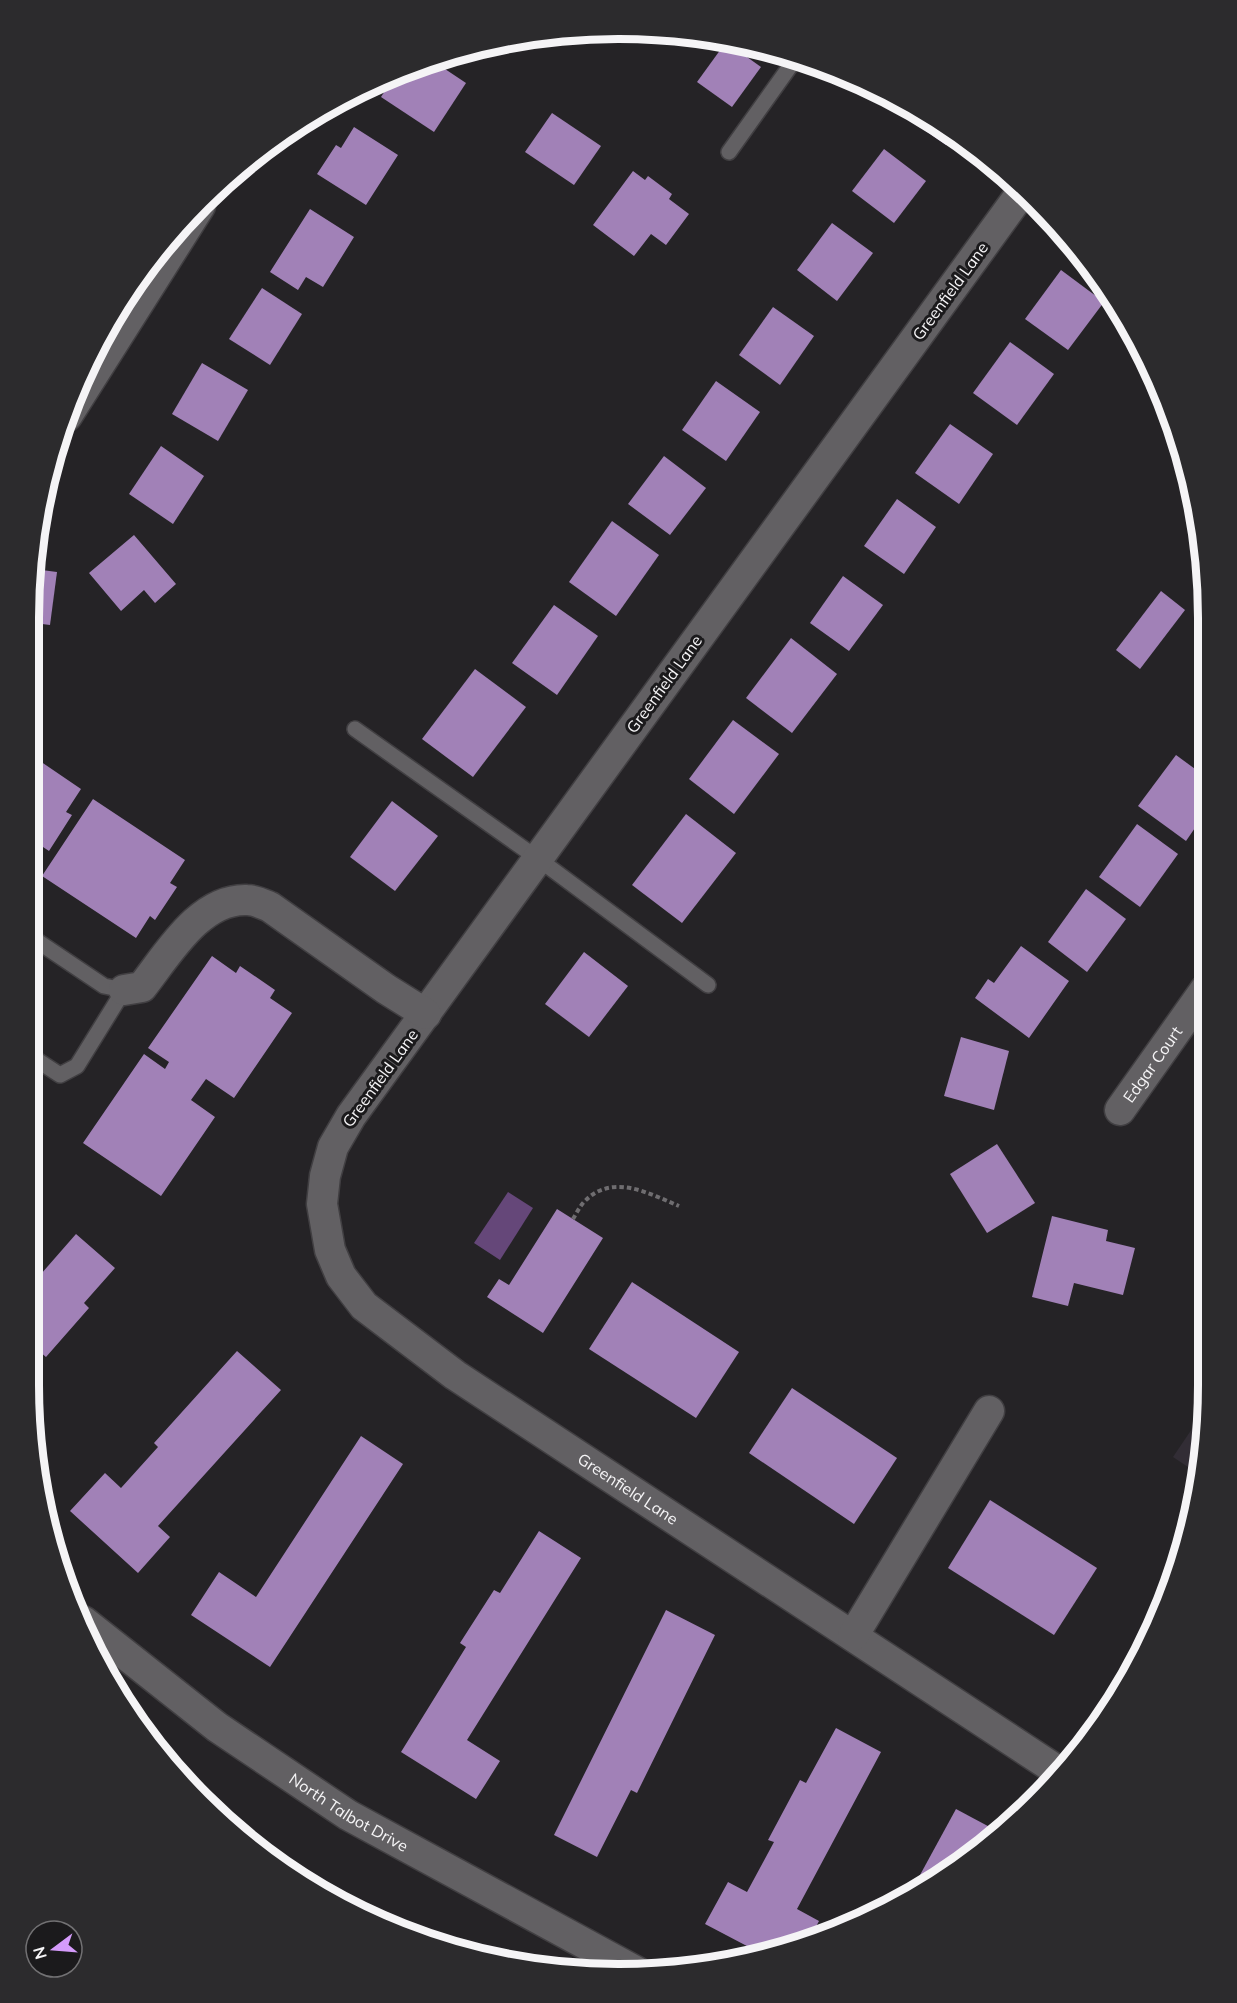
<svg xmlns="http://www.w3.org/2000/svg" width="1237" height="2003" font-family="Mulish,sans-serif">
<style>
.built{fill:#322d35}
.water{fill:#654779}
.building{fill:#a181b7}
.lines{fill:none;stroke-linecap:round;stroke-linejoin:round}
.service-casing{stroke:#413f42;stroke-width:18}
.minor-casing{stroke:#413f42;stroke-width:33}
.path{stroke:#6f6d70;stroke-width:4;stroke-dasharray:4.5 3;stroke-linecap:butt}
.service{stroke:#626063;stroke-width:15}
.minor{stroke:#626063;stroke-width:30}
.labels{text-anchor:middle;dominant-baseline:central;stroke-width:6;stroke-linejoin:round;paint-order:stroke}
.street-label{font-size:16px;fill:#f5f4f6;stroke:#1b1a1c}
.rim{fill:none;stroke:#f5f4f6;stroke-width:8}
</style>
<rect width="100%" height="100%" fill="#252326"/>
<!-- built -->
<polygon class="built" points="1204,1411 1203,1461 1200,1475 1173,1457"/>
<!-- water -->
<polygon class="water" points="508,1192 533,1208 500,1260 474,1243"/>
<!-- building -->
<g class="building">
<polygon points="726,42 761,67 732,107 697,82"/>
<polygon points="490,46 481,58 469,50 484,47"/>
<polygon points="430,59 466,83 434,132 381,97 395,75"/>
<polygon points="912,110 953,135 946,145 907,118"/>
<polygon points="552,113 601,146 574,185 525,152"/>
<polygon points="354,127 398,155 366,205 317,174 336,145 341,148"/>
<polygon points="884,149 926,181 894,223 852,191"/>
<polygon points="633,171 645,180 648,176 672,194 669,199 689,214 666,245 651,234 634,256 593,225"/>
<polygon points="310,209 354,237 323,287 306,277 298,290 270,272"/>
<polygon points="832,223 873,253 837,301 797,270"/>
<polygon points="1061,270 1104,302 1068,350 1025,319"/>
<polygon points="262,288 302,314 270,365 229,339"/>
<polygon points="773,307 814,336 780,385 739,355"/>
<polygon points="1010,342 1054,374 1017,425 973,393"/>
<polygon points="202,363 248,390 218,441 172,414"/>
<polygon points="716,381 760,412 726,461 682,430"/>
<polygon points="950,424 993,454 959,504 915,473"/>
<polygon points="161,446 204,476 173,524 129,494"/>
<polygon points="664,456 706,488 670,535 628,504"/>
<polygon points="897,499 936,527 904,574 864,546"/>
<polygon points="612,521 659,555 616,616 569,582"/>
<polygon points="134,535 176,584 155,603 144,590 121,611 89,573"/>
<polygon points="34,569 57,572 50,625 34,623"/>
<polygon points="843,576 883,605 849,651 810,623"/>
<polygon points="1161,591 1185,610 1140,669 1116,650"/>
<polygon points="554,605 598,636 557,695 512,663"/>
<polygon points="791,638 837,674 792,733 746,698"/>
<polygon points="475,669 526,707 473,777 422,739"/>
<polygon points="733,720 779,754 734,814 689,779"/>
<polygon points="1176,755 1206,777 1206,812 1186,841 1138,806"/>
<polygon points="34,757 81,789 66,812 72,815 49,851 43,847 34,861"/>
<polygon points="93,799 185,860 170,883 177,887 155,920 150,916 136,938 42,876"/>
<polygon points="392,801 438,836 395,891 350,857"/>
<polygon points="686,814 736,853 682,923 632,885"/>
<polygon points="1137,824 1178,854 1140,907 1099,877"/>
<polygon points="1086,889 1126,919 1087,972 1048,942"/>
<polygon points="1021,946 1069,981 1029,1038 975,998 988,979 994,983"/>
<polygon points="584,952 628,986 589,1037 545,1004"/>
<polygon points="212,956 236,973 240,966 275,990 270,998 292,1013 234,1098 206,1079 191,1100 215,1117 161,1196 83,1143 144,1054 165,1069 169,1062 148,1048"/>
<polygon points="961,1037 1009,1051 994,1110 944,1096"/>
<polygon points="997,1144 1035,1203 987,1233 950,1174"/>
<polygon points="557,1209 603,1238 543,1333 487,1297 499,1279 509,1285"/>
<polygon points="1052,1216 1108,1230 1106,1241 1135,1248 1123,1295 1074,1283 1068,1306 1032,1297"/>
<polygon points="76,1234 115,1268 84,1303 89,1308 46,1357 40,1352 34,1359 34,1282"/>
<polygon points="632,1282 739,1352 696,1418 589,1349"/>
<polygon points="237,1351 281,1390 158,1526 170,1537 138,1573 70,1511 105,1473 121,1488 158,1447 154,1443"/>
<polygon points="792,1388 897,1458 854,1524 749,1453"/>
<polygon points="361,1436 403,1464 270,1667 191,1615 219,1572 256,1597"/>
<polygon points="990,1500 1097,1568 1054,1635 948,1568"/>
<polygon points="539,1531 581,1558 467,1740 500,1761 476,1799 401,1752 466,1647 460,1643 494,1590 500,1593"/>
<polygon points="666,1610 715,1635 637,1793 631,1790 597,1857 554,1835"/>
<polygon points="836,1728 881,1752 797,1909 819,1921 809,1940 772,1954 764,1955 705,1924 728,1882 747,1892 774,1842 768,1840 800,1780 806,1783"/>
<polygon points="956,1809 999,1832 947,1875 908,1897"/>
</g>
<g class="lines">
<!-- service casing -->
<g class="service-casing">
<g id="service">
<polyline points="729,152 796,58"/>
<polyline points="355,729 537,858 708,985"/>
<polyline points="34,939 104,986 124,990 77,1066 60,1075 34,1058"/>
</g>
</g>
<!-- minor casing -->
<g class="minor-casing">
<g id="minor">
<path id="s1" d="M1022,192L351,1116L333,1147L325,1176L322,1204L330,1250L341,1276L364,1306L455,1375L1061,1773"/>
<polyline points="67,416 200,206"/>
<path d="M124,990L142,987C168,954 200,898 247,900C255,900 263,904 270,907L386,989L426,1014"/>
<path id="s2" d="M1120,1110L1205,990"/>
<path id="s3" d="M83,1621L217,1727L348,1815L637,1972"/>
<polyline points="853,1636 989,1411"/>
</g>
</g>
<!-- path -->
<path class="path" d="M573,1219C576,1214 579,1208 583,1203C611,1172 648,1193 679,1206"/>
<!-- service -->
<use href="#service" class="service"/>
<!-- minor -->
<use href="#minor" class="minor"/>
</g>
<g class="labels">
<!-- street labels -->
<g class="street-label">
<text transform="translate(950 291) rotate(-54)">Greenfield Lane</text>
<text transform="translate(664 684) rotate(-54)">Greenfield Lane</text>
<text stroke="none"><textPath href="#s2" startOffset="56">Edgar Court</textPath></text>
<text transform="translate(380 1078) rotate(-54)">Greenfield Lane</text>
<text stroke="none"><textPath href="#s1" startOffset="1670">Greenfield Lane</textPath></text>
<text stroke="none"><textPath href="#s3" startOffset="328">North Talbot Drive</textPath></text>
</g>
</g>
<!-- crop -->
<path d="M0 0H1237V2003H0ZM618 39H619A579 579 0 0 1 1198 618V1385A579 579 0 0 1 619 1964H618A579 579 0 0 1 39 1385V618A579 579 0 0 1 618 39Z" fill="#2c2b2d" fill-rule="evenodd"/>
<path class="rim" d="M618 39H619A579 579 0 0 1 1198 618V1385A579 579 0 0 1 619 1964H618A579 579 0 0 1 39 1385V618A579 579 0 0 1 618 39Z"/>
<!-- north arrow -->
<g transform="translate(54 1949) rotate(254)"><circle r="28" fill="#1b1a1c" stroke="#727173" stroke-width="1.5"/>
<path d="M0-4.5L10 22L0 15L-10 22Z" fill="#d59bfb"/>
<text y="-9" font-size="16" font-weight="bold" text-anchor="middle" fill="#f5f4f6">N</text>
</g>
</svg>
